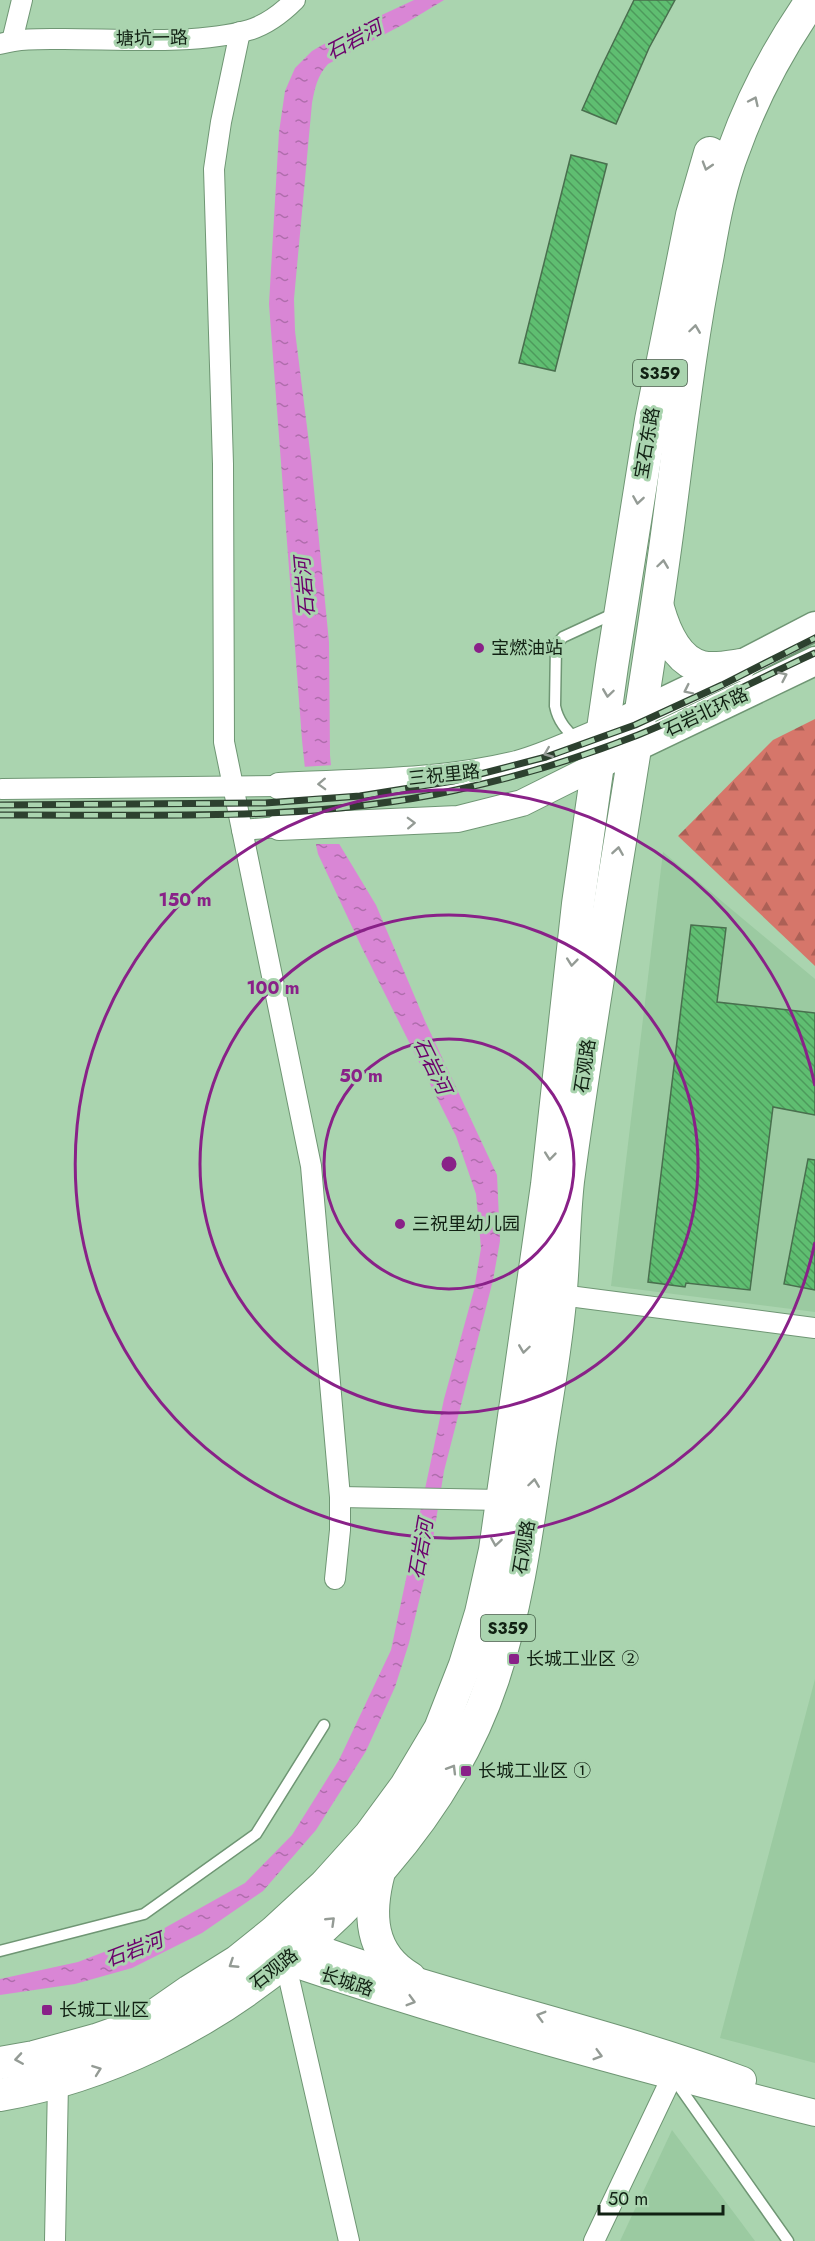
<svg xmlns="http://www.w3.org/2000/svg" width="815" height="2241" font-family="Jost,'Noto Sans SC',sans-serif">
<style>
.built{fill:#9bcaa1}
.forest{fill:url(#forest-firs)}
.water{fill:url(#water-ripples)}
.pier{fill:#aad4af}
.building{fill:url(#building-back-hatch);stroke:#496f4e;stroke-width:1.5}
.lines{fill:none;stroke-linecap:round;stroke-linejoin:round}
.service-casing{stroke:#6f9674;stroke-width:13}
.minor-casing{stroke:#6f9674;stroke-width:22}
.tertiary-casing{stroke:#6f9674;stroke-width:28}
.secondary-casing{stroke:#6f9674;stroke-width:31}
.primary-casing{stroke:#6f9674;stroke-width:34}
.service{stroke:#fff;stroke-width:10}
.minor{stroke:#fff;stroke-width:20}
.tertiary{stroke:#fff;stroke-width:26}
.secondary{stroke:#fff;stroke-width:28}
.primary{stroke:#fff;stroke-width:32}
.rail-casing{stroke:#2d412f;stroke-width:7}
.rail{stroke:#aad4af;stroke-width:4.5;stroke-dasharray:14;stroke-linecap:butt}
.oneway{stroke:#949b95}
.ring{fill:none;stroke:#892188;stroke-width:3}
.poi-dot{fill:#892188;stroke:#aad4af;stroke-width:2}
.labels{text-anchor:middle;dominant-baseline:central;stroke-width:6;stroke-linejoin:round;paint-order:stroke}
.shield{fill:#aad4af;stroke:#3f5742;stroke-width:1.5}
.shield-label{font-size:16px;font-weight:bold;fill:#112113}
.street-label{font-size:18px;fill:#112113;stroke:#aad4af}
.poi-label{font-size:18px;fill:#112113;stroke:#aad4af;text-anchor:start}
.water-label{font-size:20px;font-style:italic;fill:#6c006c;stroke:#aad4af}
.centre{fill:#892188;stroke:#aad4af;stroke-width:3}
.ring-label{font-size:18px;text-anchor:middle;font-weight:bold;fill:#892188;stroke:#aad4af;stroke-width:6;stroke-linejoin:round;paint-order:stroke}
</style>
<defs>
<pattern id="forest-firs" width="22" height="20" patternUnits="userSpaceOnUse" patternTransform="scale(1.5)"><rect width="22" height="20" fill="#d6766a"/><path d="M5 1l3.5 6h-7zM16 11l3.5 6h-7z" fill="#ac6056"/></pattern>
<pattern id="water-ripples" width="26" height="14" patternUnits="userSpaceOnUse" patternTransform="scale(1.5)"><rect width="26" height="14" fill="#d986d5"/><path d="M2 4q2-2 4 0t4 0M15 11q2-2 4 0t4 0" fill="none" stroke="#af6dac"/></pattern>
<pattern id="building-back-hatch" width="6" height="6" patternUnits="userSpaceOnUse" patternTransform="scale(1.5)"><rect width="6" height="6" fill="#5fbe71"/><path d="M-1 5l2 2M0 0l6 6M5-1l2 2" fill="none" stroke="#4d9a5c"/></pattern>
</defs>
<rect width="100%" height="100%" fill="#aad4af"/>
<!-- built -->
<g class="built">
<polygon points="663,852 815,979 815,1312 611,1286"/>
<polygon points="815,1679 815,2063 720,2038"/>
<polygon points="672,2130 755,2241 620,2241"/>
</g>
<!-- forest -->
<polygon class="forest" points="815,719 815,966 678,836 773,740"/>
<!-- water -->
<path class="water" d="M414,0H444L406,23L328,64C317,76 315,88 312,103L294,299L295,331L311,459L329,642L330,755L338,842L376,905L425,1021L497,1175L500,1241L493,1280L444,1471L431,1551L409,1643L395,1687L366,1751L316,1830L263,1891L202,1933L132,1968L75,1984L0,1995V1979L78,1962L161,1930L245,1883L292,1835L339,1760L391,1650L444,1399L474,1290L481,1248L476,1194L456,1136L362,948L318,854L310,817L302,740L269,304L279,132L285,91L295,68L312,51L343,33Z"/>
<!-- pier -->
<polygon class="pier" points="334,765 343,844 313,844 307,818 301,767"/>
<!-- building -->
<g class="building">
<polygon points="634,0 675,0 649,48 616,124 582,110 599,72"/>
<polygon points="571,155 607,164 555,371 519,363"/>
<polygon points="691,925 726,928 717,1002 815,1013 815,1115 773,1107 750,1290 686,1283 685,1287 648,1282"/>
<polygon points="808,1159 815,1160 815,1290 784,1284"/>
</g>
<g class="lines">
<!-- service casing -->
<g class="service-casing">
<g id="service">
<path d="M577,740C566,730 558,721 555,706L556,645L563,637L615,613"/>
<polyline points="0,1951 144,1914 256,1834 324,1725"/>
<polyline points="676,2082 788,2241"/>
</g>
</g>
<!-- minor casing -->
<g class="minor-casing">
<g id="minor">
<polyline points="240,32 221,122 214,169 223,464 224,742 311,1166 340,1497 340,1530 335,1579"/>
<polyline points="12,41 22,0"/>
<path d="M0,44C21,38 43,39 64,39C119,39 197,45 249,30C266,25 282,13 295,0"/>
<polyline points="2,789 279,786"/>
<polyline points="242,830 279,827"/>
<polyline points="561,1295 815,1328"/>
<polyline points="340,1497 502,1500"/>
<polyline points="285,1961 349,2241"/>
<polyline points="55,2241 58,2082"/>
<polyline points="594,2241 672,2077 676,2064"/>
</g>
</g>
<!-- tertiary casing -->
<g class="tertiary-casing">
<g id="tertiary">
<path d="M279,786C358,782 439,783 517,764C546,756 574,742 602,731"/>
<polyline points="279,827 458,819 522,803 598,765"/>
<path d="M291,1938C438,1995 595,2025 743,2080"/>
<path d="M279,1946L285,1961C459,2020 637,2068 815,2113"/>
</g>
</g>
<!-- secondary casing -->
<g class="secondary-casing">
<g id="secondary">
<polyline points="602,731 740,665 815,626"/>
<polyline points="598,765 815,661"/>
</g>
</g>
<!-- primary casing -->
<g class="primary-casing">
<g id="primary">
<path d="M658,608C664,629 676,661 702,667C714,670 727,667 740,665"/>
<path d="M379,1872C368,1914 369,1954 410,1978"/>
<polyline points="0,2063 34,2057 96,2040 144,2023 190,1991 238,1961 274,1932 325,1885 370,1835 406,1786 440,1729 465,1665 481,1613 495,1550 547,1185 578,904 612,666 651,420 692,215 710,153"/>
<path d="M0,2095C107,2076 207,2026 290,1957C378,1883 456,1790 493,1679C517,1607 527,1531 538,1456C546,1400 557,1345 561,1289C564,1253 564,1217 568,1181C597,962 639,746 668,527C680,436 690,344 708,254C714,219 721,182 734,149C753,96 780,46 812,0"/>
</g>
</g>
<!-- service -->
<use href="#service" class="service"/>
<!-- minor -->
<use href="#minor" class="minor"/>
<!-- tertiary -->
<use href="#tertiary" class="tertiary"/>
<!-- secondary -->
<use href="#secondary" class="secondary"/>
<!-- primary -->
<use href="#primary" class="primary"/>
<!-- rail casing -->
<g class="rail-casing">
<g id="rail">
<polyline points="0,805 265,803 360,796 453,781 546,757 635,725 722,685 815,638"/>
<path d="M0,815C152,814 307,823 456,790C518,777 579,758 638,735C698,711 756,680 815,653"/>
</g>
</g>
<!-- rail -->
<use href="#rail" class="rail"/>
</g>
<!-- one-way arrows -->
<defs><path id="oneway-chevron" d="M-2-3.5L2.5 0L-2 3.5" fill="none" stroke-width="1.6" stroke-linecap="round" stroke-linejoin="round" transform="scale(1.5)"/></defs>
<g class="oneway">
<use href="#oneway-chevron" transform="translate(754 101) rotate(-65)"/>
<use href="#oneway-chevron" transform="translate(707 166) rotate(107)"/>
<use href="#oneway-chevron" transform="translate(695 329) rotate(-82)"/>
<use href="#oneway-chevron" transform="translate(638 500) rotate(99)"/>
<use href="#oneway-chevron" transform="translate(663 564) rotate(-82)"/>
<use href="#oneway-chevron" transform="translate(783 676) rotate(-25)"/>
<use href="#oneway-chevron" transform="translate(688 690) rotate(154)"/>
<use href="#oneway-chevron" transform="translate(608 693) rotate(98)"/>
<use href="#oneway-chevron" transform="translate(548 753) rotate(158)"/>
<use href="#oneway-chevron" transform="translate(322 784) rotate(178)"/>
<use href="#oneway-chevron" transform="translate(411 823) rotate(-2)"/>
<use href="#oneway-chevron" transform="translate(618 851) rotate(-81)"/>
<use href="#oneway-chevron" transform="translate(572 962) rotate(96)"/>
<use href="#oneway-chevron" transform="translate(550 1156) rotate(96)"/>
<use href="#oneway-chevron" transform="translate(524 1349) rotate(98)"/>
<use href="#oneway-chevron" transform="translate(534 1483) rotate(-82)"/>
<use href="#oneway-chevron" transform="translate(496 1542) rotate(99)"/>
<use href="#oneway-chevron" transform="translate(452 1769) rotate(-59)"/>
<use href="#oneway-chevron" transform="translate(331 1921) rotate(-44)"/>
<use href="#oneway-chevron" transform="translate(233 1964) rotate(147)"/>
<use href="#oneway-chevron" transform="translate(411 2001) rotate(16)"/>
<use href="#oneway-chevron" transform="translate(541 2016) rotate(-164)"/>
<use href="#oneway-chevron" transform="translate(598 2055) rotate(16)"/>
<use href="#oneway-chevron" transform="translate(19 2059) rotate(171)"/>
<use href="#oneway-chevron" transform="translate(97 2070) rotate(-20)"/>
</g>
<!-- distance rings -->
<g class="ring">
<circle cx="449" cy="1164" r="125"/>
<circle cx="449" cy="1164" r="249"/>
<path d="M815 1242A374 374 0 1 1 815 1086"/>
</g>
<!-- markers -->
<g class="poi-dot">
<circle cx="479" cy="648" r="6"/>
<circle cx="400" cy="1224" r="6"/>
<rect x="508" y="1653" width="12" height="12" rx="3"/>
<rect x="460" y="1765" width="12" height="12" rx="3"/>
<rect x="41" y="2004" width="12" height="12" rx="3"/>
</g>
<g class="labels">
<!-- shield labels -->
<g class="shield">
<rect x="633" y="360" width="54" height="26" rx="4.5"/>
<rect x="481" y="1615" width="54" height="26" rx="4.5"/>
</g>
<g class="shield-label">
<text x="660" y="373">S359</text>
<text x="508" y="1628">S359</text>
</g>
<!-- street labels -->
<g class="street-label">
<text transform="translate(152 38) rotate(-1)">塘坑一路</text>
<text transform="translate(647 443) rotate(-80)">宝石东路</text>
<text transform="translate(706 712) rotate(-25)">石岩北环路</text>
<text transform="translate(444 775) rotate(-6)">三祝里路</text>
<text transform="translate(585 1066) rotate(-81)">石观路</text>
<text transform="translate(524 1547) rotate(-80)">石观路</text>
<text transform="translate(274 1969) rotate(-38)">石观路</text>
<text transform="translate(347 1982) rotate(18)">长城路</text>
</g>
<!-- poi labels -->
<g class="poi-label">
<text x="491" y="648">宝燃油站</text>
<text x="412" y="1224">三祝里幼儿园</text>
<text x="526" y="1659">长城工业区 ②</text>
<text x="478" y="1771">长城工业区 ①</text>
<text x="59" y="2010">长城工业区</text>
</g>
<!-- water labels -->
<g class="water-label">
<text transform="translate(354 40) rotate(-28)">石岩河</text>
<text transform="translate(305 587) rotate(-95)">石岩河</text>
<text transform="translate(432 1066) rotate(64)">石岩河</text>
<text transform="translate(421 1549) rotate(-80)">石岩河</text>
<text transform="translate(134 1950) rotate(-21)">石岩河</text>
</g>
</g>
<circle cx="449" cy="1164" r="9" class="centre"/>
<g class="ring-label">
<text x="185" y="906">150 m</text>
<text x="273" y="994">100 m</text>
<text x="361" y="1082">50 m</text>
</g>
<!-- scale -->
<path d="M599 2205v9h124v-9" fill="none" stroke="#112113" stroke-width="3"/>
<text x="608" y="2205" font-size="18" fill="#112113" stroke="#aad4af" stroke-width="4.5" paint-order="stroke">50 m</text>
</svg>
